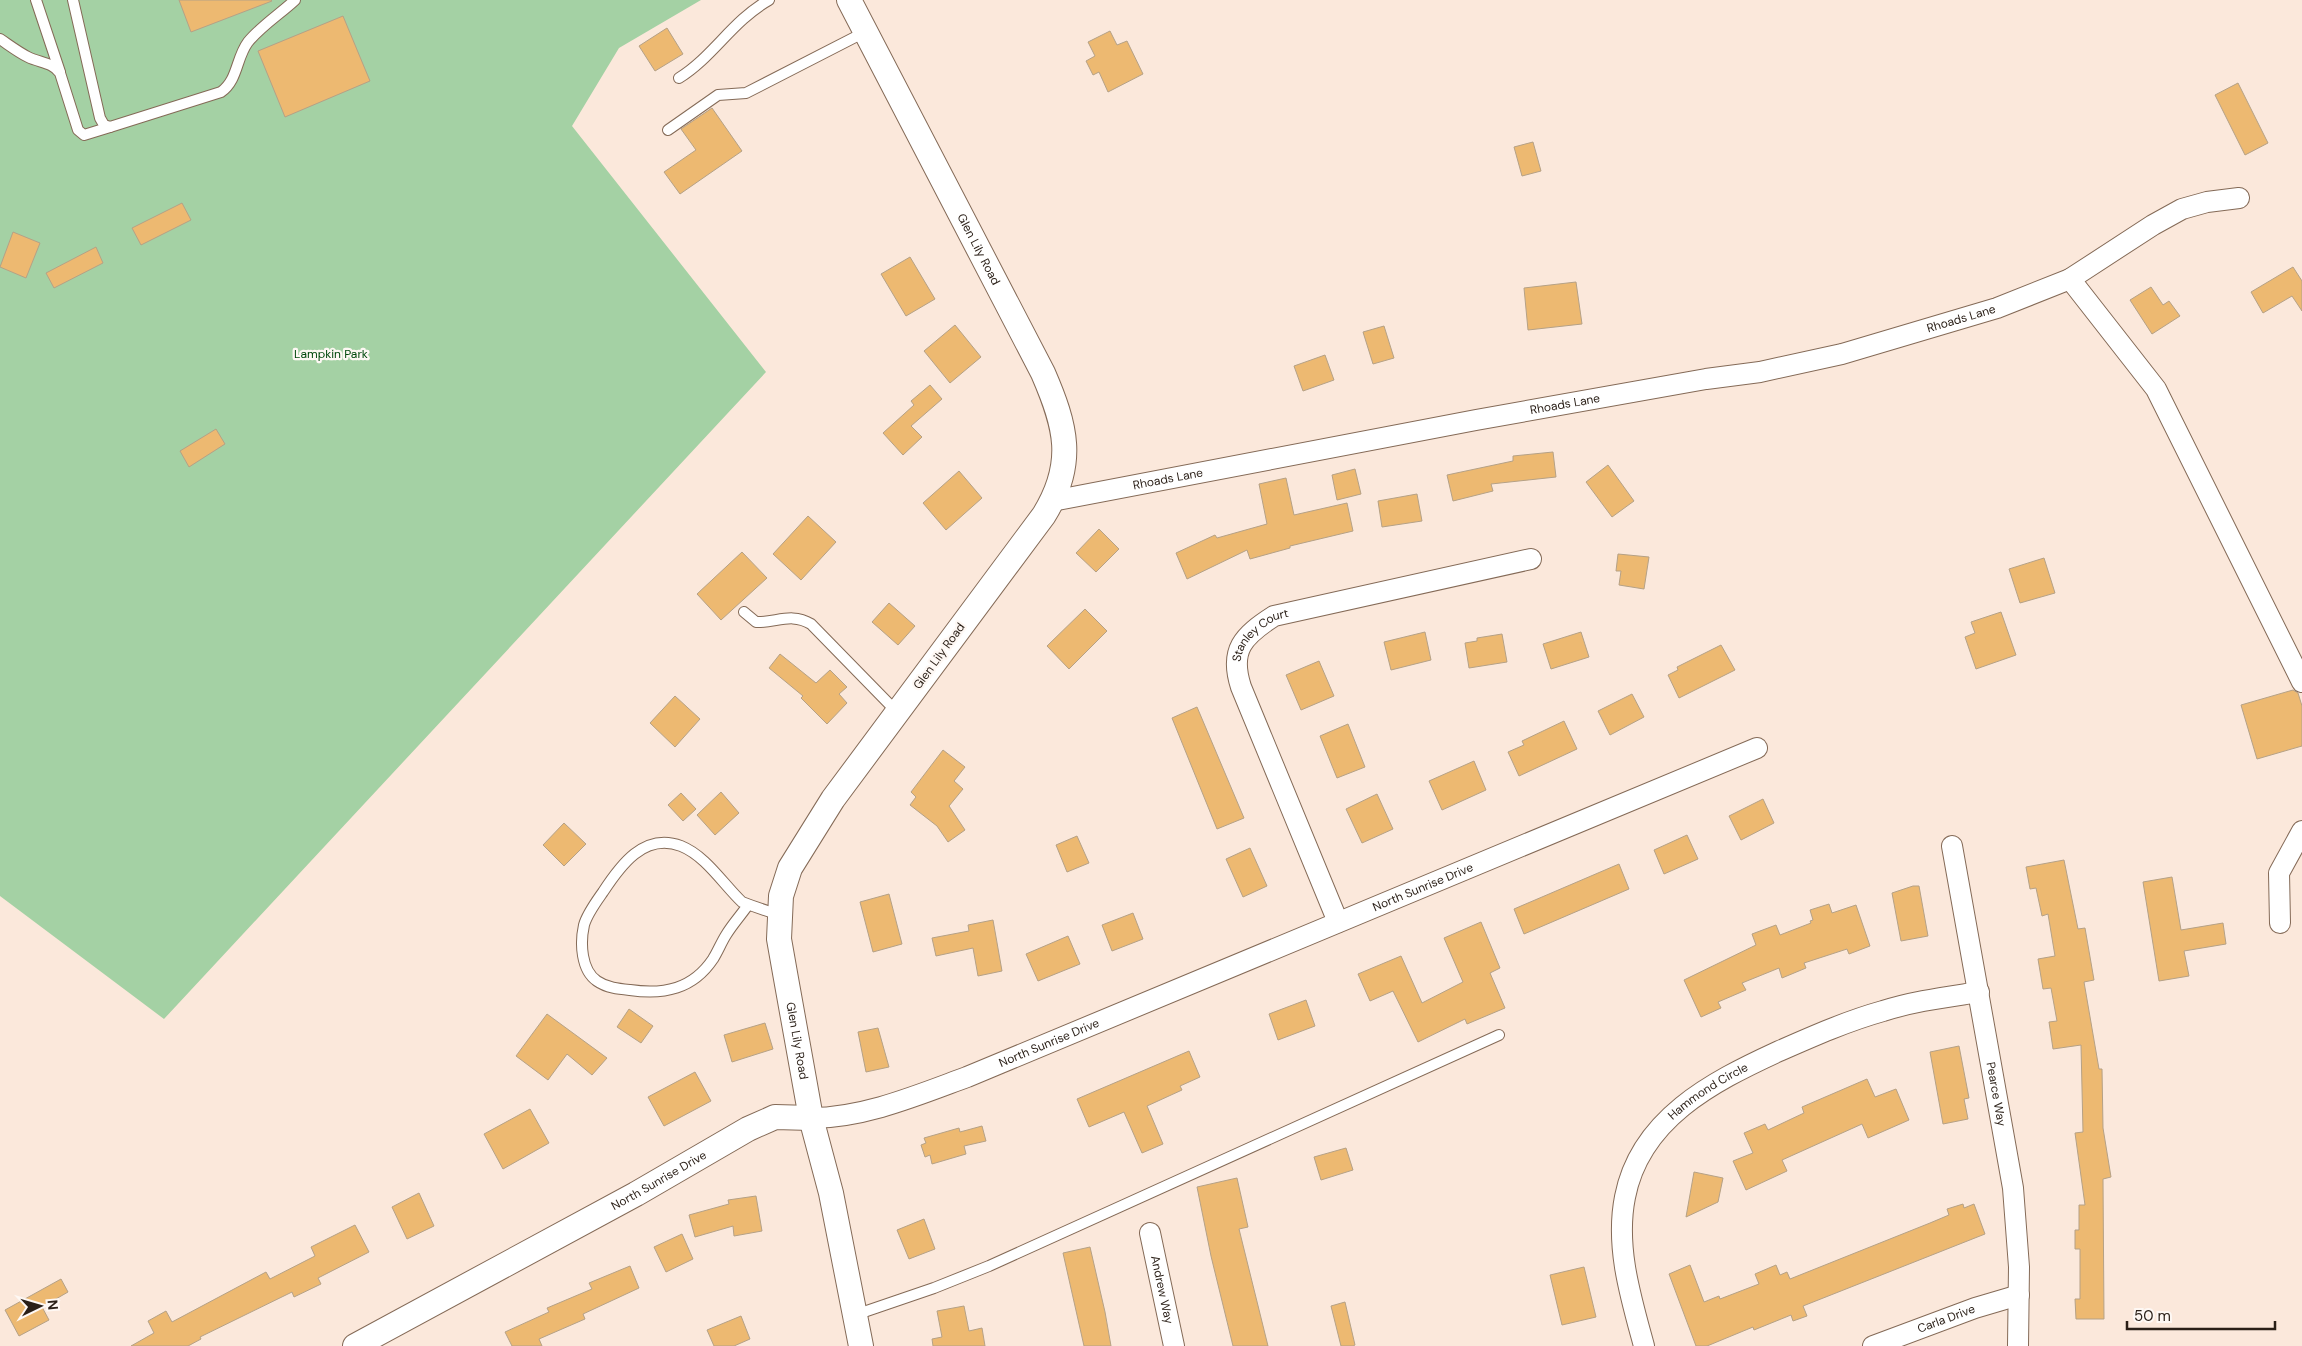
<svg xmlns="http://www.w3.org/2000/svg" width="2302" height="1346" font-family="'DM Sans',sans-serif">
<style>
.green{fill:#a4d1a4}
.building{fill:#edb971;stroke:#b5a186}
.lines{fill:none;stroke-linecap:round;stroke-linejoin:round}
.service-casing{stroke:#846a57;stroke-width:12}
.minor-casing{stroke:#846a57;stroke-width:22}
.tertiary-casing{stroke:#846a57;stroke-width:26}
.service{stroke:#fff;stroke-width:10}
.minor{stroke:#fff;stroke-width:20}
.tertiary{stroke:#fff;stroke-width:24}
.labels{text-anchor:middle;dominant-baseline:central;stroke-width:4.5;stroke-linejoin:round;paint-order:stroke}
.street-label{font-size:12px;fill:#2a1f17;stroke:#fef8f4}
.park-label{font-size:12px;fill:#00480c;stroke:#fef8f4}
</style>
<rect width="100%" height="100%" fill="#fbe8db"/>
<!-- green -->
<polygon class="green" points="0,0 701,0 619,48 572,126 766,372 164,1019 0,896"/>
<!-- building -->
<g class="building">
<polygon points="179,0 271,0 272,1 191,32"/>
<polygon points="343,16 370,81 285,117 258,51"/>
<polygon points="667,28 683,54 655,71 639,46"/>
<polygon points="1110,31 1117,45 1127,41 1143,74 1108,92 1099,72 1093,75 1086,61 1095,56 1088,42"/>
<polygon points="2238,83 2268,143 2245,155 2215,95"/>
<polygon points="712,108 742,151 680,194 664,172 696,150 681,129"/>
<polygon points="1533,142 1541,171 1522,176 1514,147"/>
<polygon points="182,203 191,220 141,245 132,228"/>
<polygon points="13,232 40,243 26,278 0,267"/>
<polygon points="96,247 103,263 54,288 46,273"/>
<polygon points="910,257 935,299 906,316 881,274"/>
<polygon points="2293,267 2302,281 2302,311 2292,296 2263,313 2251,292"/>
<polygon points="1576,282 1582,324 1528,330 1524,288"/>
<polygon points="2151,287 2163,305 2169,301 2180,316 2152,334 2130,300"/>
<polygon points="955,325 981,357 950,383 924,351"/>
<polygon points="1384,326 1394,358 1373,364 1363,332"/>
<polygon points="1325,355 1334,380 1303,391 1294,366"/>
<polygon points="930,385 942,399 911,426 922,437 903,455 883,433 914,405 911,401"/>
<polygon points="216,429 225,444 189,467 180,451"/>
<polygon points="1553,452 1556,477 1491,484 1493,491 1453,501 1447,475 1513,461 1513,456"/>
<polygon points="1608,465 1634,501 1612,517 1586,482"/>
<polygon points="1355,469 1361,494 1337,500 1332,475"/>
<polygon points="959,471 982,498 946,530 923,503"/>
<polygon points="1286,478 1294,515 1347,503 1353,531 1290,546 1290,548 1250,559 1247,550 1187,579 1176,553 1215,535 1217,538 1267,524 1259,484"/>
<polygon points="1417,494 1422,521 1382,527 1378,501"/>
<polygon points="808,516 836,542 801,580 773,554"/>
<polygon points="1099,529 1119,549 1096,572 1076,553"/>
<polygon points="742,552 767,578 721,620 697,594"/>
<polygon points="1618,554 1649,557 1644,589 1619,585 1621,571 1616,571"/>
<polygon points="2044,558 2055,593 2020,603 2009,569"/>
<polygon points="889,603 915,626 898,645 872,622"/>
<polygon points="1085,609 1107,631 1069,669 1047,646"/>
<polygon points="2001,612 2016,655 1976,669 1965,637 1975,633 1971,622"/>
<polygon points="1425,632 1431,660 1391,670 1384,642"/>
<polygon points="1581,632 1589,657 1551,669 1543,644"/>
<polygon points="1502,634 1507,662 1469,668 1465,643 1477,641 1477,638"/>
<polygon points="1721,645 1735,670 1679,698 1668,675 1678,670 1677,667"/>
<polygon points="780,654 816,683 830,670 847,687 839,694 847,703 827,724 801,698 803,696 769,668"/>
<polygon points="1319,661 1334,696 1301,710 1286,675"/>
<polygon points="2293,690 2298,693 2302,706 2302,746 2257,759 2241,705"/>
<polygon points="1632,694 1644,717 1610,735 1598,711"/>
<polygon points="675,696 700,719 675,747 650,723"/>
<polygon points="1197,707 1244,818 1217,829 1172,718"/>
<polygon points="1564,721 1577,749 1519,776 1508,752 1524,745 1522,741"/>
<polygon points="1348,724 1365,767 1337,778 1320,736"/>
<polygon points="943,750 965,767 954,781 963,789 949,806 965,830 948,842 937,826 910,805 916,797 911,792"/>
<polygon points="1474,761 1486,790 1442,810 1429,781"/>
<polygon points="721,792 739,813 715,835 697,815"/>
<polygon points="681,793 696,809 683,821 668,805"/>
<polygon points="1377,794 1393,829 1362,843 1346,809"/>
<polygon points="1763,799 1774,823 1741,840 1729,816"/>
<polygon points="564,823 586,844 564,866 543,845"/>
<polygon points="1687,835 1698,859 1664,874 1654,850"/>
<polygon points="1077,836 1089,863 1067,872 1056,845"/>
<polygon points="1250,848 1267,886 1243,897 1226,859"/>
<polygon points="2064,860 2078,929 2085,928 2094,980 2084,982 2099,1069 2102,1069 2103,1128 2111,1177 2103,1179 2104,1319 2076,1319 2075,1299 2080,1299 2080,1249 2075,1249 2075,1230 2079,1230 2079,1205 2085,1205 2075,1133 2083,1132 2081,1045 2053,1049 2049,1022 2057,1021 2051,988 2043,989 2038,959 2055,956 2048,914 2042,916 2036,888 2030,889 2026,867"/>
<polygon points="1619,864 1629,889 1524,934 1514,909"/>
<polygon points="2172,877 2181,930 2223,923 2226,944 2184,951 2189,976 2159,981 2143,882"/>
<polygon points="1913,886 1919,886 1928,936 1901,941 1892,893"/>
<polygon points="889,894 902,944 873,952 860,902"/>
<polygon points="1829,904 1832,913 1856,905 1870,946 1849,954 1847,949 1804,963 1806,968 1782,978 1779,968 1742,983 1746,990 1718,1002 1721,1008 1701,1017 1684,980 1756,945 1752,934 1776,925 1780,935 1811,923 1810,921 1813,920 1810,910"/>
<polygon points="1133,913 1143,939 1112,951 1102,925"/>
<polygon points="993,920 1002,971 978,976 973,948 936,956 932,938 969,931 968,925"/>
<polygon points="1481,922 1500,968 1490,973 1505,1008 1467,1024 1465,1019 1418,1042 1393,991 1370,1001 1358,974 1401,956 1422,1003 1463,982 1444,938"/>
<polygon points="1068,936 1080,964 1038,981 1026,954"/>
<polygon points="1306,1000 1315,1026 1278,1040 1269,1014"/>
<polygon points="629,1009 653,1026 641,1043 617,1027"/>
<polygon points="547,1014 607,1058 592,1075 567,1054 548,1080 516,1056"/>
<polygon points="765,1023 773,1049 732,1062 724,1035"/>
<polygon points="878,1028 889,1067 866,1072 858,1032"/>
<polygon points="1959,1046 1969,1098 1964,1099 1968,1119 1943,1124 1930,1052"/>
<polygon points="1189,1051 1200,1077 1180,1086 1182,1090 1147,1106 1163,1144 1142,1153 1124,1112 1089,1127 1077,1099"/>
<polygon points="695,1072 711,1101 664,1126 648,1097"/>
<polygon points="1867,1079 1875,1097 1896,1089 1909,1120 1868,1138 1862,1124 1782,1160 1787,1171 1746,1190 1733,1161 1753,1153 1744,1133 1765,1124 1768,1130 1804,1113 1802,1107"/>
<polygon points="530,1109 549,1143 503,1169 484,1134"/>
<polygon points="982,1126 986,1141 964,1146 966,1154 932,1164 930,1155 925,1157 921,1145 926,1143 924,1138 959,1128 960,1132"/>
<polygon points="1346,1148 1353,1170 1321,1180 1314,1157"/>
<polygon points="1694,1172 1723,1178 1718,1202 1686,1217"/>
<polygon points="1237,1178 1248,1227 1239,1229 1268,1346 1233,1346 1211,1256 1197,1187"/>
<polygon points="419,1193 434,1226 407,1239 392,1207"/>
<polygon points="756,1196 762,1231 734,1236 733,1226 695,1237 689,1215 729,1204 728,1200"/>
<polygon points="1963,1204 1964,1208 1974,1204 1985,1234 1803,1306 1807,1316 1793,1321 1791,1315 1754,1330 1753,1327 1707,1346 1696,1346 1669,1274 1690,1265 1704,1302 1719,1296 1720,1299 1759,1284 1755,1274 1776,1265 1780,1275 1787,1272 1790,1279 1930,1223 1949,1215 1947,1209"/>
<polygon points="924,1219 935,1249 909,1259 897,1230"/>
<polygon points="355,1225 369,1252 318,1278 321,1284 294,1297 292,1292 200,1337 201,1339 188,1346 131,1346 154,1333 148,1321 166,1311 172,1322 266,1272 270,1279 315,1256 311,1247"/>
<polygon points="682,1234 693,1259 666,1272 654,1247"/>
<polygon points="1090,1247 1105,1312 1111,1346 1084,1346 1063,1253"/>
<polygon points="630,1266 639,1288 583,1314 585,1319 539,1339 542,1346 512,1346 505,1332 549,1312 547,1308 592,1289 589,1283"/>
<polygon points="1584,1267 1596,1317 1562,1325 1550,1275"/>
<polygon points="61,1279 68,1292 42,1307 49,1320 19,1336 5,1310"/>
<polygon points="1345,1302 1355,1345 1353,1346 1341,1346 1331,1306"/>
<polygon points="964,1306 969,1331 982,1328 985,1346 933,1346 932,1339 942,1337 937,1311"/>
<polygon points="741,1316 750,1339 734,1346 714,1346 707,1330"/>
</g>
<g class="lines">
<!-- service casing -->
<g class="service-casing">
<g id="service">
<polyline points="36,0 60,72"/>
<path d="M73,0L100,118L104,125L110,127L221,92C238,80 236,58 248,42C261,26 280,14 295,0"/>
<path d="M0,39C9,45 18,52 28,57C40,63 52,62 60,73L78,130L84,135L110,127"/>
<path d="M679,78C713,57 732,21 769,0"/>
<polyline points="668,130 718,95 746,93 865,32"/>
<path d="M744,612L756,622C776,623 791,612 811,624L897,712"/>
<path d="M748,905C741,915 732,925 726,935C721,943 718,951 713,959C693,989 664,995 630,990C619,989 607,988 597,981C581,970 580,943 584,925C587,914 596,902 603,892C620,866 644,832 681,846C706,856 723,884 742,902C755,907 767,911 780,915"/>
<polyline points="855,1315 934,1288 989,1266 1499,1035"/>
</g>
</g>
<!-- minor casing -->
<g class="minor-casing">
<g id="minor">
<polyline points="2070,279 2156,389 2302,682"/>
<path id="s1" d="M1052,501L1476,420L1706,379L1760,372L1842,354L1997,308L2070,279L2153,225L2182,209L2207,202L2239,198"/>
<path id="s2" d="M1952,846L2013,1188L2019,1267L2018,1346"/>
<path id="s3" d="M1338,922L1241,687C1229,650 1243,636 1274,616L1531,559"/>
<polyline points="2280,923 2279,873 2302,831"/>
<path id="s4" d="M811,1118C864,1118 918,1095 967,1077L1757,748"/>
<path id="s5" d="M1150,1233L1174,1346"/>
<path id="s6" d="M1644,1346C1631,1298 1615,1247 1625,1197C1640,1119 1712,1082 1777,1052C1811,1037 1847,1021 1883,1011C1914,1001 1947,997 1979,992"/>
<path id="s7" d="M1873,1346L1975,1308L2019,1295"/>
</g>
</g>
<!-- tertiary casing -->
<g class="tertiary-casing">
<g id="tertiary">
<path id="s8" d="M849,0L1043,373C1066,426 1076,463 1044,515L833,799L790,868L781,896L779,939L785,973L811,1118L831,1193L861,1346"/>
<path id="s9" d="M355,1346L636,1194L748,1129L775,1117L811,1118"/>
</g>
</g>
<!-- service -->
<use href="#service" class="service"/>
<!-- minor -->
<use href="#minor" class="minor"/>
<!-- tertiary -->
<use href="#tertiary" class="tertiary"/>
</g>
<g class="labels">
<!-- street labels -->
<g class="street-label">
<text stroke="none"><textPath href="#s8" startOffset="281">Glen Lily Road</textPath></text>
<text stroke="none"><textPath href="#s1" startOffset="928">Rhoads Lane</textPath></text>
<text stroke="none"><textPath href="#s1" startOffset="522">Rhoads Lane</textPath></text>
<text stroke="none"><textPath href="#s1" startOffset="118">Rhoads Lane</textPath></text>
<text stroke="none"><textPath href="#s3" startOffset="318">Stanley Court</textPath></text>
<text transform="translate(939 656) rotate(-54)">Glen Lily Road</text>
<text stroke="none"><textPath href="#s4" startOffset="656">North Sunrise Drive</textPath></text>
<text stroke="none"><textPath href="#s8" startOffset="1181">Glen Lily Road</textPath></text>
<text stroke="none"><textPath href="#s4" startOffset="251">North Sunrise Drive</textPath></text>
<text stroke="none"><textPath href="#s6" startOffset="291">Hammond Circle</textPath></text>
<text stroke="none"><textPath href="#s2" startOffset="252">Pearce Way</textPath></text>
<text stroke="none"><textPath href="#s9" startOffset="346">North Sunrise Drive</textPath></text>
<text stroke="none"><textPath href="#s5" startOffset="58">Andrew Way</textPath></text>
<text stroke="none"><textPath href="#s7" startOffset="78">Carla Drive</textPath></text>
</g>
<!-- park labels -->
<g class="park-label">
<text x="331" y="354">Lampkin Park</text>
</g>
</g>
<!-- north arrow -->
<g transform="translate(40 1306) rotate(85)" stroke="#fef8f4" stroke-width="4" paint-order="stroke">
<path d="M0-4L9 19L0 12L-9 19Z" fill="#2a1f17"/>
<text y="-8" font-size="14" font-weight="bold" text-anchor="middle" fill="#2a1f17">N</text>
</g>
<!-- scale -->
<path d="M2127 1321v8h148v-8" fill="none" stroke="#2a1f17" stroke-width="2.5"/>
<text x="2134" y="1321" font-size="15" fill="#2a1f17" stroke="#fef8f4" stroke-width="4" paint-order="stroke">50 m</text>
</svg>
